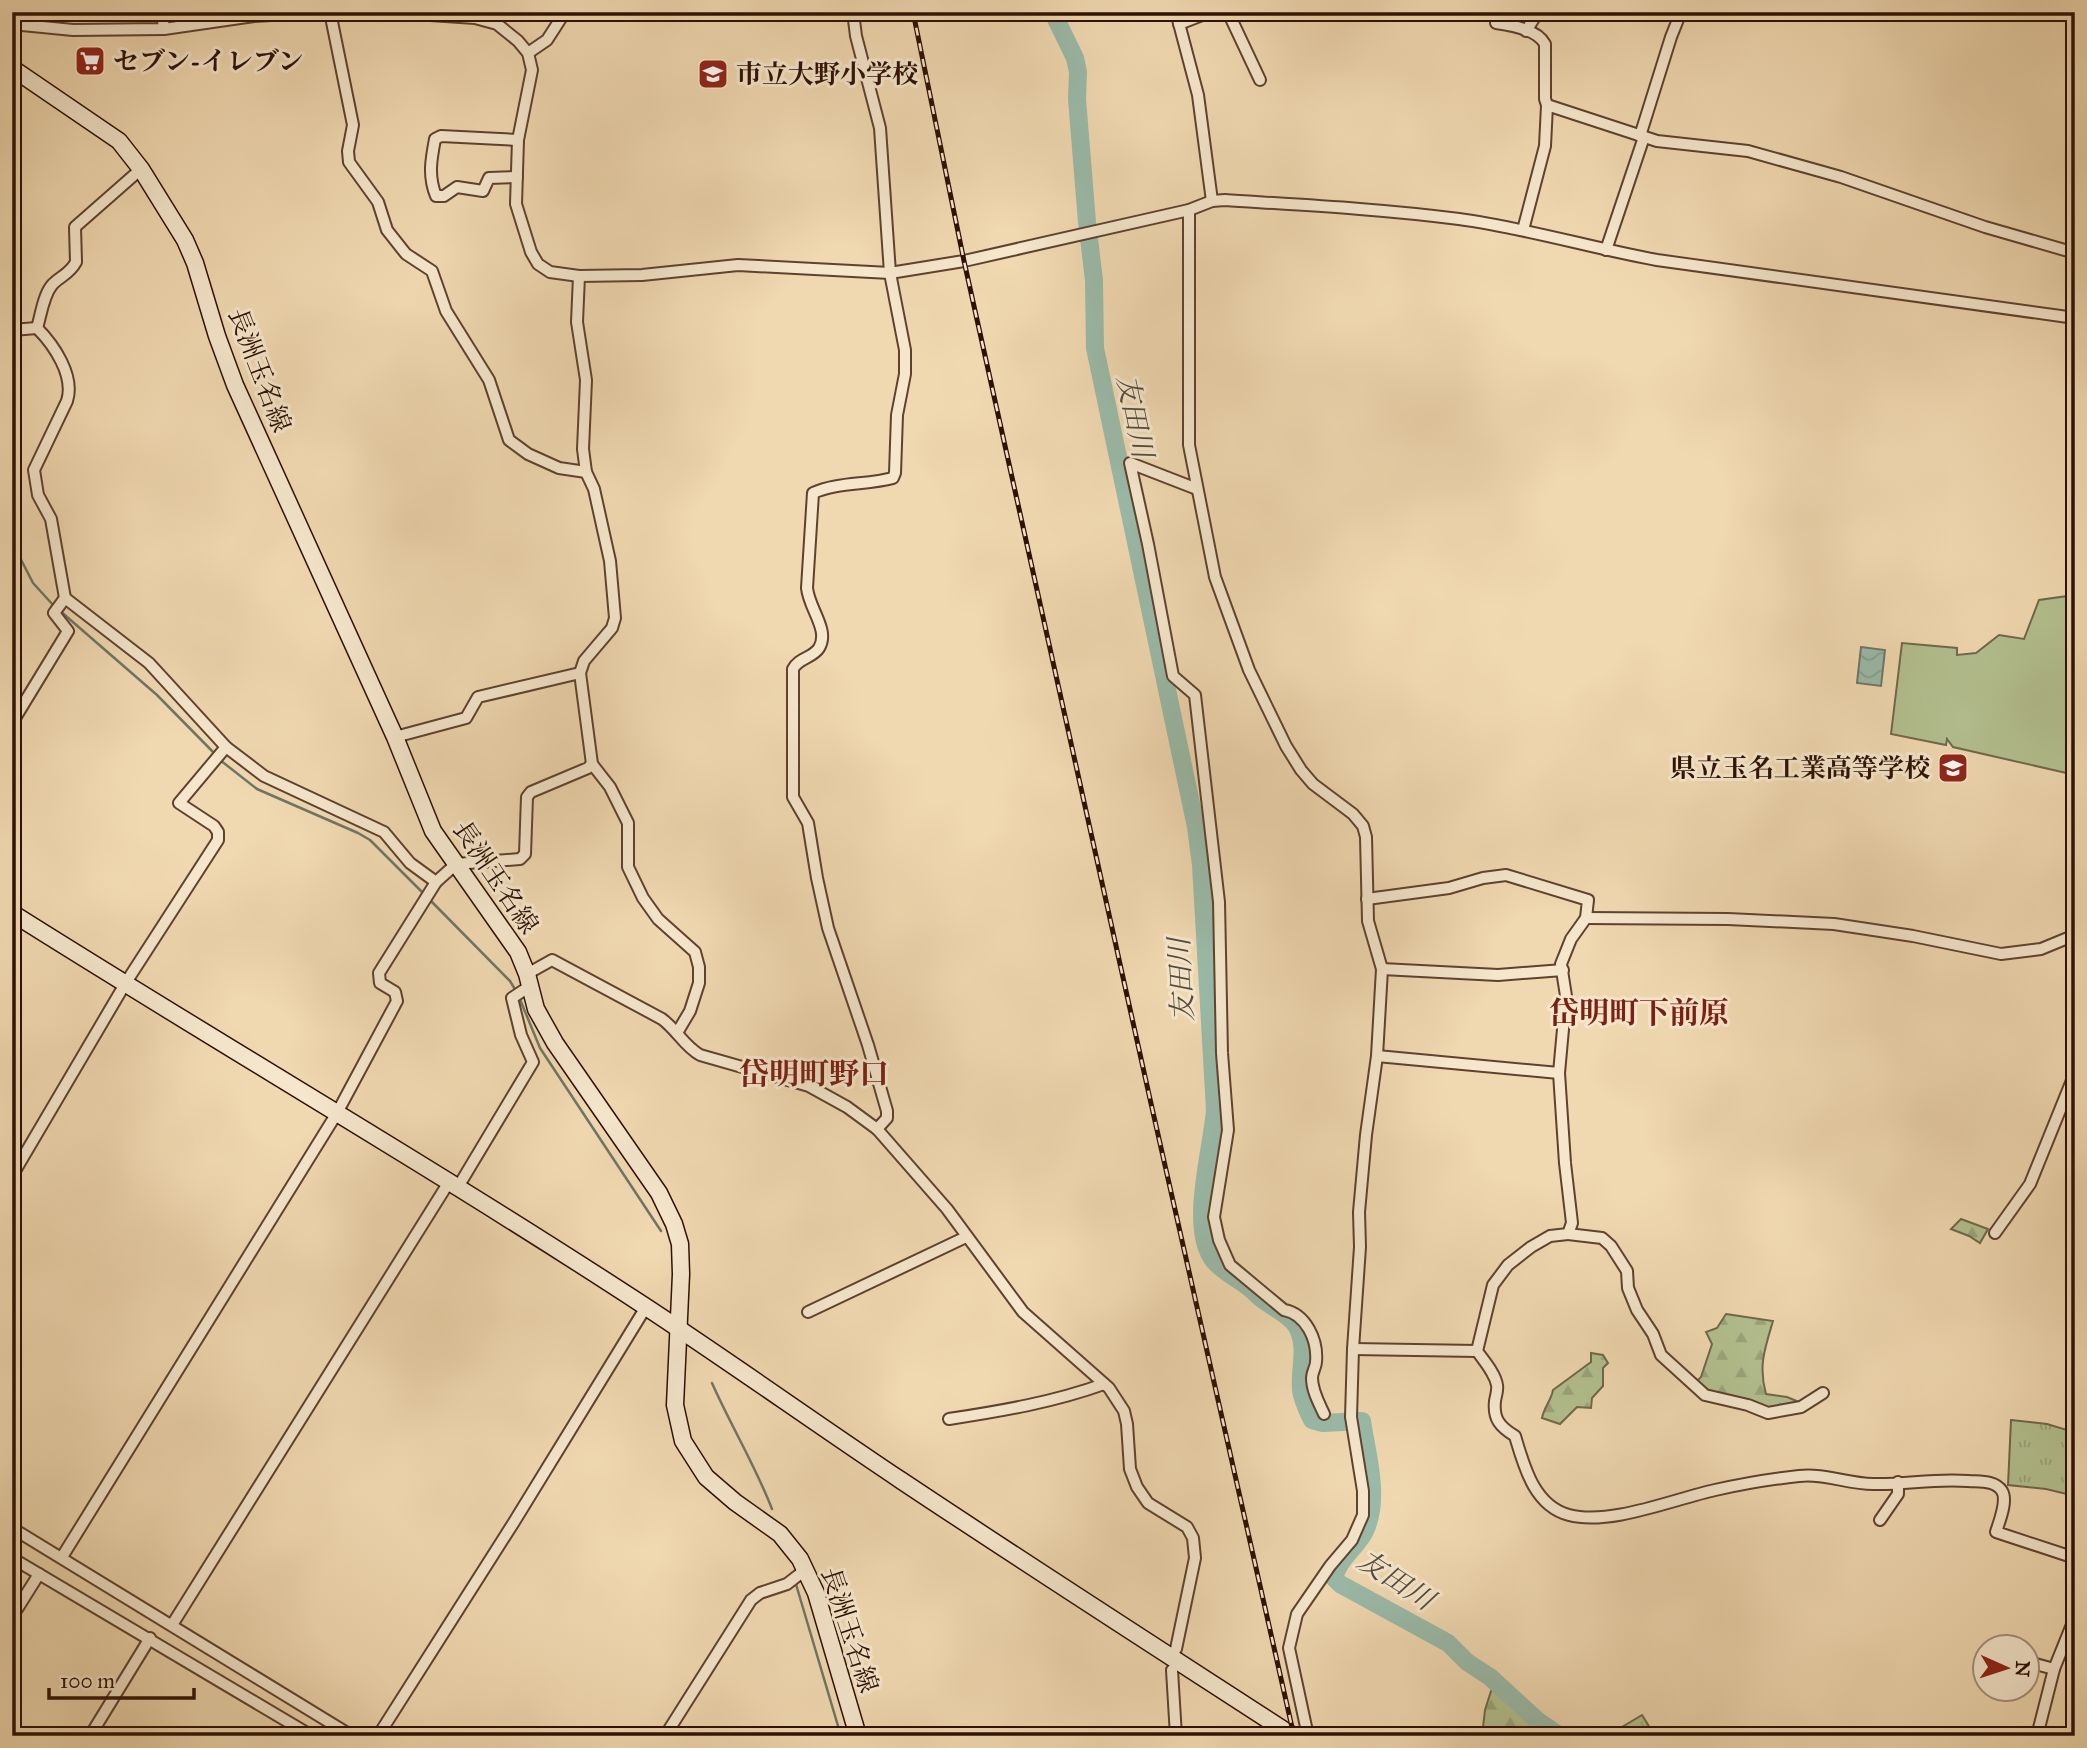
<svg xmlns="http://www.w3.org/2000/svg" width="2087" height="1748" font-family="'IM FELL Great Primer','Noto Serif JP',serif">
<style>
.grass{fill:url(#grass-tufts);stroke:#70684a;stroke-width:2}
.forest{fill:url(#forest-firs);stroke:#70684a;stroke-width:2}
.pitch{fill:#b3c090;stroke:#70684a;stroke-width:2}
.water{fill:url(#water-waves);stroke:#6e7667;stroke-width:2}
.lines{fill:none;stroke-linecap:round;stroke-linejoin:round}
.stream{stroke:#6e7667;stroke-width:2.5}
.river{stroke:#9abaa9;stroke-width:18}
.street-casing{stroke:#5e422f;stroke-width:14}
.secondary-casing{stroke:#2d1004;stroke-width:19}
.street{stroke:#f5e6cc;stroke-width:10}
.secondary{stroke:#f5e6cc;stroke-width:16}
.rail-casing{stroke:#2d1004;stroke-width:5}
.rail{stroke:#f5e6cc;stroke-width:2.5;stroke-dasharray:8;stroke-linecap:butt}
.labels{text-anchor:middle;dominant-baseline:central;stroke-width:6;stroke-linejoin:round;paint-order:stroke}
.poi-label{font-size:26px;font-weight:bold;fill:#2d1004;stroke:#f5e6cc;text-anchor:start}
.street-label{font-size:26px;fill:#2d1004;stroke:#f5e6cc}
.water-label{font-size:28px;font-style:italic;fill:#534c3e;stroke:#f5e6cc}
.quarter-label{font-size:30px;font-weight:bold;fill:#7a1f14;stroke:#f5e6cc}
</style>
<defs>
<pattern id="grass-tufts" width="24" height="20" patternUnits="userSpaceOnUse" patternTransform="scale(1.75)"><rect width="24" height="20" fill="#b3c090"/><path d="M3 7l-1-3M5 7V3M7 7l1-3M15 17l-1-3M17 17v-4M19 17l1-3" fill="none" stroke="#9aa47b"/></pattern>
<pattern id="forest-firs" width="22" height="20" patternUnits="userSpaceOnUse" patternTransform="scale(1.75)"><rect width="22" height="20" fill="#b3c090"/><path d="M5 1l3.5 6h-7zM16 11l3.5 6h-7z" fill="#9aa47b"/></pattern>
<pattern id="water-waves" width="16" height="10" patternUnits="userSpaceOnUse" patternTransform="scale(1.75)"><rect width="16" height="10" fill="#9abaa9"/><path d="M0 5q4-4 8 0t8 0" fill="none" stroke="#859f90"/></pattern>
</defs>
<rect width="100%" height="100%" fill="#f0d8b0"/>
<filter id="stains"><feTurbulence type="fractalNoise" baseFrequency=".00286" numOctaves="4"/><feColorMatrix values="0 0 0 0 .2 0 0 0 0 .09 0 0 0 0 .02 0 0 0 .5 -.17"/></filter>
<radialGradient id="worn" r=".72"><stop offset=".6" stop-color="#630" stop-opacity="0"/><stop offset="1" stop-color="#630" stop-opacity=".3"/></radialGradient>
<!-- grass -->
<g class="grass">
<polygon points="2011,1420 2047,1424 2070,1431 2075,1427 2075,1496 2046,1489 2008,1485"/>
<polygon points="1642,1715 1655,1736 1607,1736"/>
</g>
<!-- forest -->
<g class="forest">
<polygon points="1961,1219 1988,1229 1980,1243 1969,1236 1951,1229"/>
<path d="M1726,1314L1773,1321C1765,1348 1758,1366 1766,1394L1787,1397L1799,1402L1820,1388L1822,1391L1799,1405L1768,1411L1706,1393L1697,1381L1701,1377L1712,1344L1706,1332L1717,1328Z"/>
<path d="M1591,1353L1603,1355L1608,1363L1603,1368V1386L1592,1398L1591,1408L1577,1407L1560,1424L1542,1418C1544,1407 1551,1401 1553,1390L1591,1362Z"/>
<polygon points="1492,1688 1525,1715 1554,1736 1482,1736 1485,1710"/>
</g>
<!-- pitch -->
<polygon class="pitch" points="2075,595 2075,775 1953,747 1947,739 1946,745 1891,734 1902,643 1957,648 1957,655 1976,653 1999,635 2024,639 2039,600"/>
<!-- water -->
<polygon class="water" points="1861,647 1885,650 1881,686 1857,683"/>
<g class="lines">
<!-- stream -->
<g class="stream">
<polyline points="12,542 33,583 54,606"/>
<polyline points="59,610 157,695 216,755"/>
<polyline points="220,760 257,789 358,833 370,840 425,895"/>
<polyline points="430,900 510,981 516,991"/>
<polyline points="519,997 540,1048 661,1231"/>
<path d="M712,1383C731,1426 755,1465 772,1509"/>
<polyline points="795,1581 841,1736"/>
</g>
<!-- river -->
<path class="river" d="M1055,12L1056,19L1075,58L1078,72L1077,99L1087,222L1094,280L1095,348L1196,827L1201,865L1215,1110C1212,1150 1188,1229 1214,1261C1226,1275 1244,1281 1256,1294C1267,1306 1290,1313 1297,1327C1308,1348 1299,1368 1301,1390C1302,1400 1308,1412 1312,1420L1323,1423L1362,1421C1367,1455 1381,1500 1364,1533C1356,1548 1338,1560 1334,1578L1340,1584L1448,1643L1467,1662L1490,1677L1538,1721L1560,1736"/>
<!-- street casing -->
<g class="street-casing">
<g id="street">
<polyline points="162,12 164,29"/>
<polyline points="330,12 353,125 348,151 349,162 378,202 387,230 406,254 432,271 446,311 489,380 509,440 528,454 559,468 586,472"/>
<path d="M385,12L475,18L497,24L518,41L528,53L532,70L518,140L516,204L531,252L538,264L550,272L579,276L642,275L738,265L890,273L964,261L1189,210L1212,201L1225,200C1303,205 1382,209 1459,219C1526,228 1591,248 1657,260L2075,318"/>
<path d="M853,12L856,36L880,128L890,273L905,350V374L897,415L895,473L893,478C867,485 837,482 813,493L807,588C809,609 830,630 819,648C813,658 798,658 793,669V797L808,823L817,878L828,928L868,1045L887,1111V1118L877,1129"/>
<polyline points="1176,12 1198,95 1212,201"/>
<polyline points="1228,12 1260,80"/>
<path d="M1496,23C1511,25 1537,29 1545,44V99L1547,105"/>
<polyline points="12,24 73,30 164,29 254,16 324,12"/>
<polyline points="1179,24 1210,12"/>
<polyline points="1526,31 1538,12"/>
<polyline points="528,53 547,40 565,12"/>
<polyline points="1640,136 1671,37 1681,12"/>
<path d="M517,177L489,178L483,191L457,187L444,196H436C428,176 431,160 435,139L441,136L518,140"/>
<polyline points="1189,210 1189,445 1215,577 1249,670 1286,746 1301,770 1313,784 1353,814 1363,826 1366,837 1368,921 1382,969 1377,1056 1366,1135 1359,1212 1360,1247 1353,1349 1351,1417 1363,1491 1363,1515 1352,1540 1330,1566 1297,1614 1289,1648 1308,1736"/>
<polyline points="1523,230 1545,146 1547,105 1657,141 1748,151 1841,177 1985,227 2075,253"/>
<polyline points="1606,250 1644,137"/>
<polyline points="579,276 577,322 586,380 583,449 586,472 594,489 610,561 615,618 612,628 584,661 580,673 592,764 610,787 628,823 628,867 643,898 658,919 695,952 699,967 699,983 690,1011 677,1033"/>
<path d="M37,328C54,345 75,376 67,401L34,470L38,495L51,519L65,598L149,663L226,747L264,776L384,832L410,863L436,882"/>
<path d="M37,328C41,315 43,296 52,285C60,276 69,275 76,262L75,227L141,169"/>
<polyline points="12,330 37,328"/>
<path d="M1197,489L1130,463L1148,544L1173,676L1195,695L1219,902L1222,1053L1228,1130L1214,1217L1219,1240L1230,1265L1284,1310C1306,1314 1318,1340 1316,1362C1316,1367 1312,1372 1312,1378C1312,1391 1319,1403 1324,1414"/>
<polyline points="12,723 68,631 54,613 65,598"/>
<polyline points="395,737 466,718 478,697 580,673"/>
<path d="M1367,899L1449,888L1483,878L1506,875L1588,900L1586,918L1571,939L1561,964L1566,996L1559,1073L1565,1163L1572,1223L1568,1234L1550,1236L1531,1247L1508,1265L1493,1285L1477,1351C1484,1361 1495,1373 1497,1385C1498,1390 1496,1395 1495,1401C1493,1419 1500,1427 1515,1436C1524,1466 1534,1506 1569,1515C1610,1526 1674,1499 1715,1490C1742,1484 1771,1479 1799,1476C1824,1473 1848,1484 1873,1484C1905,1485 1934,1478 1968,1481C1980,1482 1995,1480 2002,1491C2008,1501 1999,1522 1996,1532L2075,1558"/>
<polyline points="1586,918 1728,919 1834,924 1913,936 2001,954 2041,949 2075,935"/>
<polyline points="1382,969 1498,975 1563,970"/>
<path d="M527,974L552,960L662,1019C677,1030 684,1046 700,1055L809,1086L847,1107L877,1129L947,1209L1023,1312L1109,1388L1124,1411L1127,1424L1130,1469L1137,1487L1148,1503L1187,1527L1193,1538L1195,1558L1176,1649"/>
<polyline points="1377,1056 1559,1073"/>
<polyline points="12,1176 125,984 218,840 218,832 214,826 179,803 226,747"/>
<polyline points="458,1187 533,1062 521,1035 512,998 530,986"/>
<polyline points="1995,1233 2030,1184 2075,1073"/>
<polyline points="1568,1234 1602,1238 1611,1246 1627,1271 1628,1288 1637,1310 1653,1334 1661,1355 1705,1395 1748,1405 1768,1413 1801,1407 1823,1393"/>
<polyline points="808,1312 966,1237"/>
<polyline points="1353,1349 1477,1351"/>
<path d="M949,1419C1002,1411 1054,1402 1104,1384"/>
<polyline points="1880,1520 1898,1494 1898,1482"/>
<polyline points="12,1528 352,1736"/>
<polyline points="62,1557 337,1113 397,1001 395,992 380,983 379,973 436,882 456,864 520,859 525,854 527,797 531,792 588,768 592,764"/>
<polyline points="12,1558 312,1736"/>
<polyline points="12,1617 39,1574"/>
<polyline points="172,1625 449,1182"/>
<polyline points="2028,1662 2054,1669"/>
<polyline points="1172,1670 1176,1736"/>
<polyline points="90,1736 150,1638"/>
<polyline points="378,1736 514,1522 646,1307"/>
<polyline points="665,1736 751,1600 760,1593 787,1584 805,1570"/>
<polyline points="2037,1736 2054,1669 2075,1617"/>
</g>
</g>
<!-- secondary casing -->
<g class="secondary-casing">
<g id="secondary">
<polyline points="12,68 119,141 141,169 185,240 195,263 217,336 235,385 395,737 433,831 518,952 527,974 536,1009 555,1043 659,1193 674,1224 680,1244 681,1274 675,1405 683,1441 706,1477 735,1502 780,1534 800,1559 816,1593 858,1736"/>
<path d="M12,913C221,1045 435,1169 643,1305C730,1362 815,1423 902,1481C1031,1567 1162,1651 1293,1736"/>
</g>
</g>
<!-- street -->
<use href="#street" class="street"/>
<!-- secondary -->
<use href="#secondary" class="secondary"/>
<!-- rail casing -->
<g class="rail-casing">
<polyline id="rail" points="913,12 964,261 1150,1099 1294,1736"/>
</g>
<!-- rail -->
<use href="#rail" class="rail"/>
</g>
<!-- icons -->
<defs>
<g id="supermarket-square" transform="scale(1.575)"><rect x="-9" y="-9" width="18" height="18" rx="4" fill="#8f2418" stroke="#f5e6cc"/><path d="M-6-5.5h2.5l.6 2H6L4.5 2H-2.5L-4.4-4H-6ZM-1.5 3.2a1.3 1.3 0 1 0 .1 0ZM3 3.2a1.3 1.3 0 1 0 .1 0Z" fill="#fff"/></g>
<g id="school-square" transform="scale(1.575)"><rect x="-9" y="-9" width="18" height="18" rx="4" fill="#8f2418" stroke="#f5e6cc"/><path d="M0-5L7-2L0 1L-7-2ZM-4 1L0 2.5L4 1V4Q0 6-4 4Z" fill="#fff"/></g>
</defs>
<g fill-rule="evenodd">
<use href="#supermarket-square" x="90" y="61"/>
<use href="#school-square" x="713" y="74"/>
<use href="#school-square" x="1953" y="768"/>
</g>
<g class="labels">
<!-- poi labels -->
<g class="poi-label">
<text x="113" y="61">セブン-イレブン</text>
<text x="736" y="74">市立大野小学校</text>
<text x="1930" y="768" text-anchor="end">県立玉名工業高等学校</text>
</g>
<!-- street labels -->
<g class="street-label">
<text transform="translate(260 370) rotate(69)">長洲玉名線</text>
<text transform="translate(496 877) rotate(56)">長洲玉名線</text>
<text transform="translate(850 1630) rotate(72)">長洲玉名線</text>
</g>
<!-- water labels -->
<g class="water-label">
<text transform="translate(1135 416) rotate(78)">友田川</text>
<text transform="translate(1181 980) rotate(-93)">友田川</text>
<text transform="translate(1396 1580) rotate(33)">友田川</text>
</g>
<!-- quarter labels -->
<g class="quarter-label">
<text x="1639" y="1013">岱明町下前原</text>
<text x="814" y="1074">岱明町野口</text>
</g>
</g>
<!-- margin -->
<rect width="2087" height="1748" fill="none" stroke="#f0d8b0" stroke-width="42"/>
<rect x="14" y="14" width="2059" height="1720" fill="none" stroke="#2d1004" stroke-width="3.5"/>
<rect x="21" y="21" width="2045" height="1706" fill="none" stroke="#2d1004" stroke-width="2"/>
<!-- north arrow -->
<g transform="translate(2006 1668) rotate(93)"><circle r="33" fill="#f5e6cc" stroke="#a5907c" stroke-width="2"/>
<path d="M0-5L12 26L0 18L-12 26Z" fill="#8f2418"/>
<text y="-10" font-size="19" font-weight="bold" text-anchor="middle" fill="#2d1004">N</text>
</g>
<!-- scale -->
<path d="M49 1688v10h145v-10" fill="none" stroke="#2d1004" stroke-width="3.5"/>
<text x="60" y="1688" font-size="21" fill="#2d1004" stroke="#f5e6cc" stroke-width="5" paint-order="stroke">100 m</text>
<rect width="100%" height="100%" filter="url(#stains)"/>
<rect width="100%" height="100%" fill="url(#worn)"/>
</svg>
